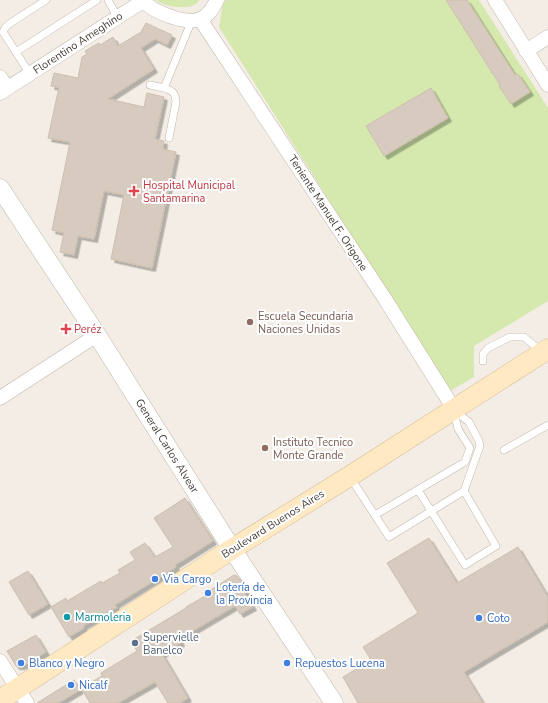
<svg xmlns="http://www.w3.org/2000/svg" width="548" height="703" font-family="'Nunito Sans',sans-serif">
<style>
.green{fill:#d5e8ad}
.building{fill:#d7cabe;stroke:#cfbeae;filter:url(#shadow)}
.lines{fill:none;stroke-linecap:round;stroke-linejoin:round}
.service-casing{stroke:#c1b6ab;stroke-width:8}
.minor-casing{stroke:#c1b6ab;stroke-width:15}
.tertiary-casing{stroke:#c1b6ab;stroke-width:19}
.secondary-casing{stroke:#d3bb95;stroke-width:21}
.service{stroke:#fff;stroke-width:7}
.minor{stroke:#fff;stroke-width:14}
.tertiary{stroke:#fff;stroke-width:18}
.secondary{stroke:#ffe9c3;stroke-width:20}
.health-dot{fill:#e0444e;stroke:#fff;stroke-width:1.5}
.education-dot{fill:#8d6e63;stroke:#fff;stroke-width:1.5}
.shop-dot{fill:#3f7fe0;stroke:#fff;stroke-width:1.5}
.culture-dot{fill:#0f9aa8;stroke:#fff;stroke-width:1.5}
.service-dot{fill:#5c6f8a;stroke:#fff;stroke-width:1.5}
.labels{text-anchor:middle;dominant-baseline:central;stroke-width:4;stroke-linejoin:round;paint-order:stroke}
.street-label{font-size:11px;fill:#453d35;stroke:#fff}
.health-label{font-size:11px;fill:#be3a42;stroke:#fff;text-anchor:start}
.education-label{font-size:11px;fill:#785e54;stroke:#fff;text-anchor:start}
.shop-label{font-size:11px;fill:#366cbe;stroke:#fff;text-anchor:start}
.culture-label{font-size:11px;fill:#0d838f;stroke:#fff;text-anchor:start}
.service-label{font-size:11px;fill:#4e5e75;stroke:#fff;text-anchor:start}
</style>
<defs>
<filter id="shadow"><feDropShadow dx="3.5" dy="3.5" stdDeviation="0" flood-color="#0004"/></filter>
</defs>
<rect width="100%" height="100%" fill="#f3ede5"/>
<!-- green -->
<g class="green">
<path d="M156,0H200C197,2 195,5 192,6C182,9 164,6 156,0Z"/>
<polygon points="227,0 479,0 548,108 548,301 474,346 474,377 450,391 219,27 223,3"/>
</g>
<!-- building -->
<g class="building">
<polygon points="446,0 467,0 515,75 518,74 530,92 511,104 499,86 500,85"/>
<polygon points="146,23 172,35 167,45 155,39 141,48 154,69 108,99 144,107 147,93 164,97 155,139 164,141 163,149 176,152 152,268 111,259 124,195 104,191 94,239 78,236 74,255 60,252 64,233 52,230 70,142 48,138 59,87 51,86 54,73 78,78 82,57 87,54 85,51 99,43 100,45 113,37 118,46 141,32"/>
<polygon points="431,88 448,118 384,156 366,126"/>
<polygon points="185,498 213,541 175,565 176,567 115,605 117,607 83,626 84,628 69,637 51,607 66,598 67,601 101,581 102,583 120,573 118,570 135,560 130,552 145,543 155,557 173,547 154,518"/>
<polygon points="429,538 457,583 518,547 548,597 548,622 464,672 483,703 358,703 343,677 371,660 363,647 418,613 387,563"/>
<polygon points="28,571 48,604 29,615 9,582"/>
<polygon points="234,575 237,576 246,590 244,592 253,607 240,614 235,606 179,639 181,643 162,654 188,698 180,703 168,703 155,682 118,703 90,703 81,688 102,676 101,673 137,651 131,641 186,608 186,607 207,595 206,593"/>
<polygon points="36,635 46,652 22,666 16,666 7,651"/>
<polygon points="74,680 80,690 58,703 37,703"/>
</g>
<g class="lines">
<!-- service casing -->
<g class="service-casing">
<g id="service">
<polyline points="108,0 118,18"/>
<polyline points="16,52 97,0"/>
<polyline points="30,74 3,32 5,28 9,24 46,0"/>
<polyline points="150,85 164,88"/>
<path d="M169,138L176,102C175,91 172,91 164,88L192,20"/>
<polyline points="483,361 483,354 488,348 510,337 524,337 541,351"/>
<polyline points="504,450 548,425"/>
<polyline points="350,477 389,537 464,491 480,446 479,441 469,422 455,411"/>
<polyline points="418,490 465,565 496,546 464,491"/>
<polyline points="375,515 465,462 470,448 458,429 454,412"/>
</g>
</g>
<!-- minor casing -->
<g class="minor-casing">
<g id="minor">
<path d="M142,0C153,12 185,25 201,19C209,15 213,8 217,0"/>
<polyline points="495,0 548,85"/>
<polyline points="200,19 385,299 454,409"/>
<polyline points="526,51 548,37"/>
<polyline points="0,77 7,88"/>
<polyline points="0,93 143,1"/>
<polyline points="0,398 97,335"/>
<polyline points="0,661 27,703"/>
</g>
</g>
<!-- tertiary casing -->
<g class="tertiary-casing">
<polyline id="tertiary" points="0,188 97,335 232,549 334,703"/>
</g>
<!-- secondary casing -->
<g class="secondary-casing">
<polyline id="secondary" points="0,700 232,549 350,476 548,349"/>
</g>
<!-- service -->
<use href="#service" class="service"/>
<!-- minor -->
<use href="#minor" class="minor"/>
<!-- tertiary -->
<use href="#tertiary" class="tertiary"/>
<!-- secondary -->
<use href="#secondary" class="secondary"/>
</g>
<!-- markers -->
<g class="health-dot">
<path d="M132 185h4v4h4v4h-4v4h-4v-4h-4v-4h4z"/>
<path d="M64 323h4v4h4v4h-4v4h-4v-4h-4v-4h4z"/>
</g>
<g class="education-dot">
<circle cx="250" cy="322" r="4"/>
<circle cx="265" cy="448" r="4"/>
</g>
<g class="shop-dot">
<circle cx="155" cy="579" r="4"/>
<circle cx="208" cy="593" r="4"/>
<circle cx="479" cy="618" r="4"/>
<circle cx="21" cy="663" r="4"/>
<circle cx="287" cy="663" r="4"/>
<circle cx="71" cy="685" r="4"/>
</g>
<circle class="culture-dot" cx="67" cy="617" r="4"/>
<circle class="service-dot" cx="135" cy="643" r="4"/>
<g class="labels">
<!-- street labels -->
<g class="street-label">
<text transform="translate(78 43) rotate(-33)">Florentino Ameghino</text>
<text transform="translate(328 213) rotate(57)">Teniente Manuel F. Origone</text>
<text transform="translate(167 446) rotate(58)">General Carlos Alvear</text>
<text transform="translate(273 524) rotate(-32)">Boulevard Buenos Aires</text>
</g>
<!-- health labels -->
<g class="health-label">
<text x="143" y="185">Hospital Municipal<tspan x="143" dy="13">Santamarina</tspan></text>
<text x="74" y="329">Peréz</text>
</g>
<!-- education labels -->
<g class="education-label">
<text x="258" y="316">Escuela Secundaria<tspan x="258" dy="13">Naciones Unidas</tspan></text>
<text x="273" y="442">Instituto Tecnico<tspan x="273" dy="13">Monte Grande</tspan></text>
</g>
<!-- shop labels -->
<g class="shop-label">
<text x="163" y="579">Via Cargo</text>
<text x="216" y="587">Lotería de<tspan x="216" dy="13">la Provincia</tspan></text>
<text x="487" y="618">Coto</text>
<text x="29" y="663">Blanco y Negro</text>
<text x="295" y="663">Repuestos Lucena</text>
<text x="79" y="685">Nicalf</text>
</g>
<!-- culture labels -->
<g class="culture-label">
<text x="75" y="617">Marmoleria</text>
</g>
<!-- service labels -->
<g class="service-label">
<text x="143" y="637">Supervielle<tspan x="143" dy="13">Banelco</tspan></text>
</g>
</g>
</svg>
